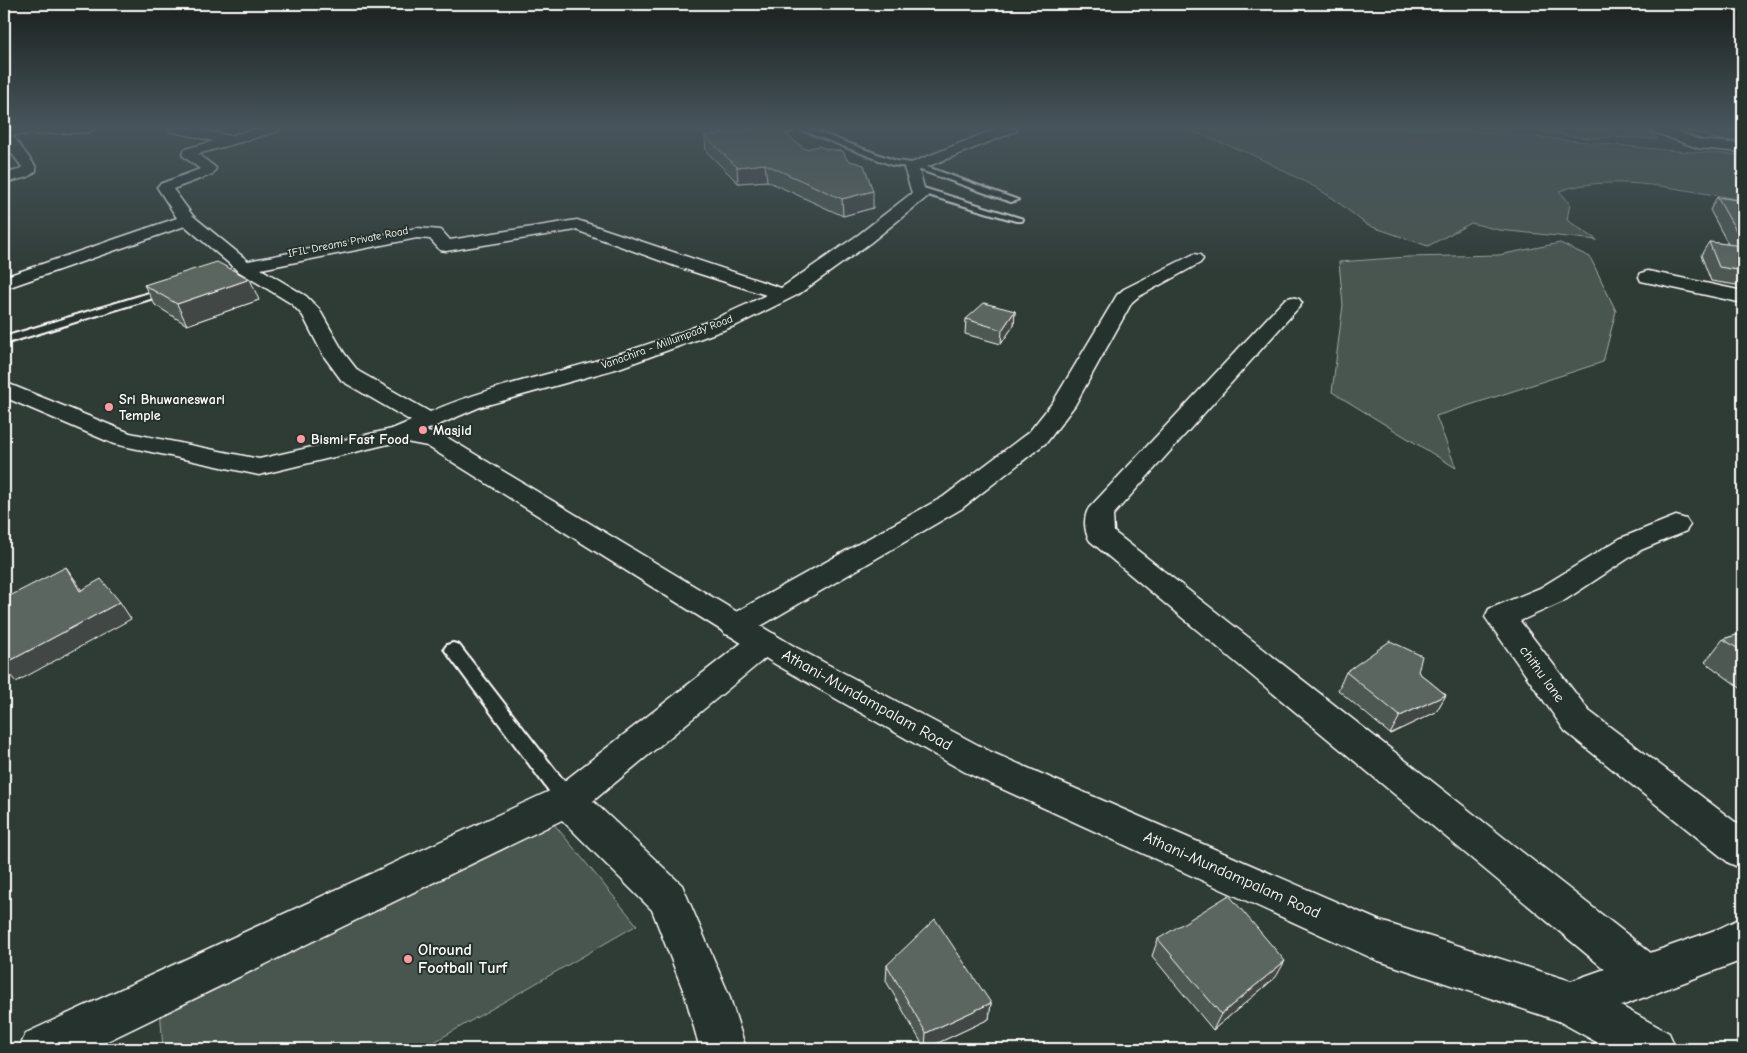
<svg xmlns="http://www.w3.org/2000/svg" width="1747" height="1053" font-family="'Comic Neue',sans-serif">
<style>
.green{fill:#4a544f;stroke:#a4aaa7}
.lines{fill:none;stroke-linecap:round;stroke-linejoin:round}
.service-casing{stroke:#fff;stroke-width:4}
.minor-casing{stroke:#fff;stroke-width:3}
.tertiary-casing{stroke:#fff;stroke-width:3}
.service{fill:#26332d;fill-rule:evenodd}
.minor{fill:#26332d;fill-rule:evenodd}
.tertiary{fill:#26332d;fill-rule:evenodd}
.wall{fill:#4e5853;stroke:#fff}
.shaded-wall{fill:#404744;stroke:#fff}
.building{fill:#5b6661;stroke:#fff}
.poi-dot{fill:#ff9aa2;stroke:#26332d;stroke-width:2}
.labels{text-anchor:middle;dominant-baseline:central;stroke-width:4;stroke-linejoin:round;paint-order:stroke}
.far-street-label{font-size:11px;fill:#fff;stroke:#26332d}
.poi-label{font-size:14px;font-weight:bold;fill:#fff;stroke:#26332d;text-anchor:start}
.street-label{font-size:14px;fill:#fff;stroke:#26332d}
.near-street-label{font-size:16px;fill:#fff;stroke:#26332d}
.near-poi-label{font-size:16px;font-weight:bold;fill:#fff;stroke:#26332d;text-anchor:start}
</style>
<rect width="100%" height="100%" fill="#2f3b35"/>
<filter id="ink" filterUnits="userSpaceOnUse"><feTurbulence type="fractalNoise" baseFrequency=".02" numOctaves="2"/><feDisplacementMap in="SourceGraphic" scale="10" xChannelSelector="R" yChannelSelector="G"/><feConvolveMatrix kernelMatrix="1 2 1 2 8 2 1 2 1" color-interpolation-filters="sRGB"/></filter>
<g filter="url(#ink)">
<!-- green -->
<g class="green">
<path d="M1183,128H1448L1676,151L1743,155V200C1686,191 1615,172 1559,191L1570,203L1567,220L1597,240L1499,230L1471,223L1428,246L1367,225L1334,199L1313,186L1253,155Z"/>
<polygon points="1506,128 1640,128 1659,139 1613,137 1588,138"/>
<polygon points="1560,243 1590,257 1616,311 1603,362 1436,416 1456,468 1332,392 1343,305 1339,262 1408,257 1499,255"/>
<polygon points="554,824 637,925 422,1049 163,1049 159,994"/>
</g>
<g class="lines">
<!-- service casing -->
<g class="service-casing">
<g id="service">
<polygon points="796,128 807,128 896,161 919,164 1018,200 1011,202 915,168 892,165"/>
<polygon points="914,187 920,187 1023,219 1022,221 1016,221 914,191"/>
<polygon points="169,287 173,288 174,290 173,292 4,344 4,337"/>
<polygon points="453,643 459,645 574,794 577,800 574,806 567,809 560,806 447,653 444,649 447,645"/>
</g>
</g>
<!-- minor casing -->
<g class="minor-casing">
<g id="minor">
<polygon points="4,128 95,128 89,132 12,135 36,167 36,171 28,177 4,183 4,174 18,170 22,167 4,143"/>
<path d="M169,128H195L230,136L258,128H280L279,131L198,154L216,168L213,174L173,189L193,216L248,261L417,228L441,230L450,240L577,220L781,288L858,235L912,193L904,168L906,165L998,128H1017L1016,131L919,170L924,188L929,194L927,197L870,243L799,294L737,325L619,368L480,407L401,441L392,439L389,434L392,429L411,421L342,381L323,355L303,316L292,304L238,271L185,226L4,289V277L177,218L157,187L160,184L200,169L182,155L185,149L214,141L170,131ZM576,230L675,266L766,295C714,321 658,342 602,359C544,376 485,388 430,412L358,371L344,353L319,309L306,296L261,269L417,238L430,239L440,250L446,251Z"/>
<polygon points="720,128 796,128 790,132 745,138 721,131"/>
<polygon points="1650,128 1669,128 1700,140 1743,144 1743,152 1698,148 1651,131"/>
<polygon points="1194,254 1200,255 1203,259 1200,263 1138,297 1132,302 1075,405 1047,442 961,509 747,634 736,637 725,634 720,626 725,618 943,497 1029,432 1053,402 1117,295 1124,289"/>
<polygon points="1648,271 1743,291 1743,303 1641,281 1639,277 1641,273"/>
<path d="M1292,297L1299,299L1302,303L1299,307L1113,515L1114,532L1661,961L1668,976L1661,991L1646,998L1631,991L1090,541C1084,532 1083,517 1089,508L1285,299Z"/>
<polygon points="1676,516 1686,519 1690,525 1686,531 1641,550 1562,602 1520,621 1589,711 1743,828 1743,869 1729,863 1565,731 1485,617 1489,609 1540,588 1621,538"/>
<polygon points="764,631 775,634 780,642 775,650 593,801 682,885 729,995 746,1049 700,1049 685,995 652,910 562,820 91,1049 19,1049 26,1033 554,789 753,634"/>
<polygon points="1571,981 1587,987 1669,1033 1676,1049 1609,1049 1555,1019 1549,1003 1555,987"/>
</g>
</g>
<!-- tertiary casing -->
<g class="tertiary-casing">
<polygon id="tertiary" points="4,382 130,433 259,459 401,427 443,435 797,648 991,752 1380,921 1571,981 1718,929 1743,917 1743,960 1571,1025 1376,960 965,772 775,664 427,446 401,441 259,475 114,444 4,397"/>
</g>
<!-- service -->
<use href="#service" class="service"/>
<!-- minor -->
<use href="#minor" class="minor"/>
<!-- tertiary -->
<use href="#tertiary" class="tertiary"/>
</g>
<!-- wall -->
<g class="wall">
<polygon points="1678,128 1743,128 1735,141 1721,140"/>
<polygon points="705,136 805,149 847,160 873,208 843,216 767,181 738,183 706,151"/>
<polygon points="1717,197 1743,201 1743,286 1711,281 1701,255 1709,242 1728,244 1710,210"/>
<polygon points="144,285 259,300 187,325 155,305"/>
<polygon points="1015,311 1014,325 1001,344 965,334 966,319"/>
<polygon points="1743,633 1743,690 1705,662 1723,639"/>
<polygon points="1346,672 1418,672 1446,695 1436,712 1390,734 1338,690"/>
<polygon points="1158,939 1276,977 1213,1030 1152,956"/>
<polygon points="887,965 991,1003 989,1019 925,1049 886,981"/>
</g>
<!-- shaded-wall -->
<g class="shaded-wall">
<polygon points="1743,131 1743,140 1735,141 1741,132"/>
<polygon points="765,164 767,181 738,183 737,167"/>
<polygon points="873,191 873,208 843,216 842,199"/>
<polygon points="250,279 259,300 187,325 177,304"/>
<polygon points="1015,311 1014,325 1001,344 1002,330"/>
<polygon points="66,567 78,584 92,608 80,591"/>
<polygon points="120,602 131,619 16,682 4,668 4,664"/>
<polygon points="1446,695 1436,712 1390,734 1400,716"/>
<polygon points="1285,961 1276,977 1213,1030 1221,1014"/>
<polygon points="991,1003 989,1019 925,1049 926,1033"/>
</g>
<!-- building -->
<g class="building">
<polygon points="760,128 778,128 805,149 819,146 826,149 843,151 847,160 864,165 873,191 842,199 765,164 737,167 705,136"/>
<polygon points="1719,128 1743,128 1743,131 1741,132 1726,130"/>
<polygon points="1717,197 1743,201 1743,243"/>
<polygon points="1709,242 1743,246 1743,271 1719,267"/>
<polygon points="217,262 250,279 177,304 144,285"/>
<polygon points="984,303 1015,311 1002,330 966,319"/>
<polygon points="66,567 80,591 101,579 120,602 4,664 4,599"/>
<polygon points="1743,633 1743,652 1723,639"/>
<polygon points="1390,641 1422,656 1418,672 1446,695 1400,716 1346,672"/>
<polygon points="1229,895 1285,961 1221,1014 1158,939"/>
<polygon points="935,919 991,1003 926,1033 887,965"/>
</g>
</g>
<!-- sky -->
<linearGradient id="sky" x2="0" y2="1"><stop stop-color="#1a201d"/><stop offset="0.46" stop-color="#47555c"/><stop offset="1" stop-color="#47555c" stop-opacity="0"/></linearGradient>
<rect width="1747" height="276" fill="url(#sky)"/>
<!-- markers -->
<g class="poi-dot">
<circle cx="109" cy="407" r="5"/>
<circle cx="423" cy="430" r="5"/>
<circle cx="301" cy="439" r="5"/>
<circle cx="408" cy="959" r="5"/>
</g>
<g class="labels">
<!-- far-street labels -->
<g class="far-street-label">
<text transform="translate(348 242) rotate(-11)">IFIL Dreams Private Road</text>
<text transform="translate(667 342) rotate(-20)">Vanachira - Millumpady Road</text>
</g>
<!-- poi labels -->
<g class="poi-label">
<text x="119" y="399">Sri Bhuwaneswari<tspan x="119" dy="16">Temple</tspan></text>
<text x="433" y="430">Masjid</text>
<text x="311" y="439">Bismi Fast Food</text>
</g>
<!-- street labels -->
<g class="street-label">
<text transform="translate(1542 674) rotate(54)">chithu lane</text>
</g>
<!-- near-street labels -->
<g class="near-street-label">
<text transform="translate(867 700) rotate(29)">Athani-Mundampalam Road</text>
<text transform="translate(1232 875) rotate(24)">Athani-Mundampalam Road</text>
</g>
<!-- near-poi labels -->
<g class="near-poi-label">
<text x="418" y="950">Olround<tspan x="418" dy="18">Football Turf</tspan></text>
</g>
</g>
<!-- margin -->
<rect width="1747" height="1053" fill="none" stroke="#26332d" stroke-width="20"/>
<rect x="10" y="10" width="1727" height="1033" fill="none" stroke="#fff" stroke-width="2" filter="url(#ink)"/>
</svg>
